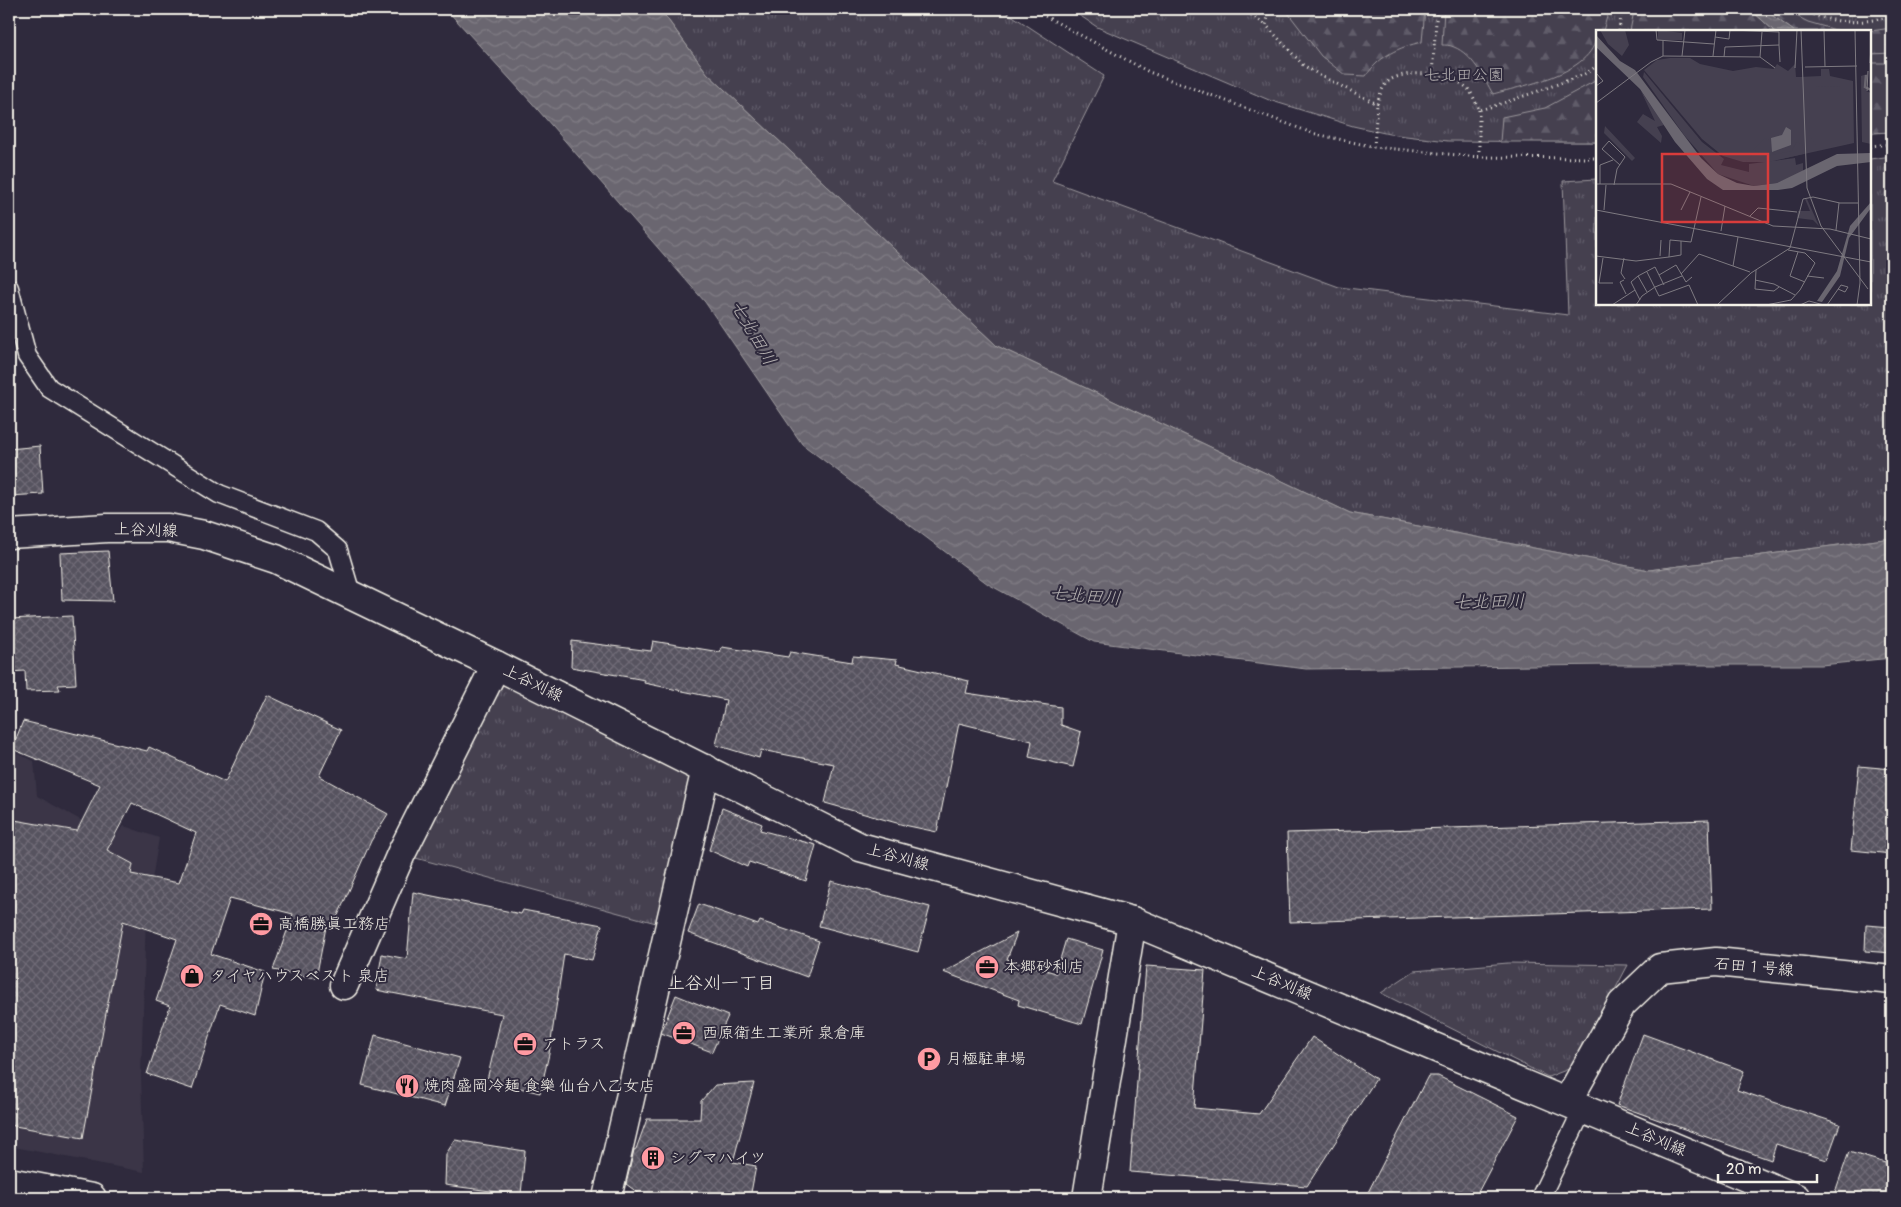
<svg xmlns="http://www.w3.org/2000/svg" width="1901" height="1207" font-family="Pangolin,'Klee One',sans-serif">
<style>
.built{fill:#3b3647}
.grass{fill:url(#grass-tufts);stroke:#9c989c}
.forest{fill:url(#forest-firs);stroke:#9c989c}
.water{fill:url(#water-waves);stroke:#a19ea0}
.building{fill:url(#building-cross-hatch);stroke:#f4f1e8;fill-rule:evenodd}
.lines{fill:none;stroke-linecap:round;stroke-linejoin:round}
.lane-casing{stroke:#f4f1e8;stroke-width:21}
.street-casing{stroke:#f4f1e8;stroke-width:31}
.secondary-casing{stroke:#f4f1e8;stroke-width:31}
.primary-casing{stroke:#f4f1e8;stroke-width:31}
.path{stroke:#f4f1e8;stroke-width:3;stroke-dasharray:1 4;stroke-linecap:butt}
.lane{stroke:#2f2a3d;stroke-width:18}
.street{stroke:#2f2a3d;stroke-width:28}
.secondary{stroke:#2f2a3d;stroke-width:28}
.primary{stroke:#2f2a3d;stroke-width:28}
.labels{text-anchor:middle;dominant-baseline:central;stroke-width:4;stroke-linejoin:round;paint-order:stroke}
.park-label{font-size:16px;fill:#b7b3b3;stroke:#2f2a3d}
.street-label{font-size:16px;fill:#f4f1e8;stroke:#2f2a3d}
.poi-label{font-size:16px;fill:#f4f1e8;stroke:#2f2a3d;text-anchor:start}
.water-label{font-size:18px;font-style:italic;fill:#b6b2b2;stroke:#2f2a3d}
.neighbourhood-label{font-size:18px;fill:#f4f1e8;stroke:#2f2a3d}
.inset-river{fill:none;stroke:#6a6670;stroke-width:2.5}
.inset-road{fill:none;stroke:#7e7a81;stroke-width:1}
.view{fill:#d93c3b;fill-opacity:0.15;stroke:#d93c3b;stroke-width:2.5}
.inset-edge{fill:none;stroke:#f4f1e8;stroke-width:2.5}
</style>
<defs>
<pattern id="grass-tufts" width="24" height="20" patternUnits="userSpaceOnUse" patternTransform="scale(1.25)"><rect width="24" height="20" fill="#454050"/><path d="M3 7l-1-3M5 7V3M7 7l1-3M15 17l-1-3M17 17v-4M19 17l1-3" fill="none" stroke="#605c69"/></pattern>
<pattern id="forest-firs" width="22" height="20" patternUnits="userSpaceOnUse" patternTransform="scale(1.25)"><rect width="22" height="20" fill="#454050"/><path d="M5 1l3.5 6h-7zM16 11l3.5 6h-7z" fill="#605c69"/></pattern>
<pattern id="water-waves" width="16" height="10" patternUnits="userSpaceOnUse" patternTransform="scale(1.25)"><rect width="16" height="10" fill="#6a6670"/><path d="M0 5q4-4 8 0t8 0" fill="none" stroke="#807c84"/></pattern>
<pattern id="building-cross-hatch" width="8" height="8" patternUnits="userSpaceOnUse" patternTransform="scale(1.25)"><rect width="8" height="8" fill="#56525f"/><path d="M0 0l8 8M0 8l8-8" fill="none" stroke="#6f6b76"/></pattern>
</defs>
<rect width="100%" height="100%" fill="#2f2a3d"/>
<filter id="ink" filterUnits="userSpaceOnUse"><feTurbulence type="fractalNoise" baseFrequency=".02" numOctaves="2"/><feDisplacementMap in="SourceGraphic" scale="10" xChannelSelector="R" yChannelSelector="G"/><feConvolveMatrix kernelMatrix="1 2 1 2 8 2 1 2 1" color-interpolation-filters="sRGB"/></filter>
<g filter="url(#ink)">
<!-- built -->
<polygon class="built" points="9,750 34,761 37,796 113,838 124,826 159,838 146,914 141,1076 144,1172 9,1146"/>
<!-- grass -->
<g class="grass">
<polygon points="660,9 1002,9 1104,76 1052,181 1339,287 1568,315 1563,181 1597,179 1597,304 1870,304 1870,159 1892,156 1892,538 1649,570 1350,513 997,346 707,73"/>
<polygon points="1070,9 1892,9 1892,132 1870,133 1870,31 1597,31 1597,142 1448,141 1389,134 1353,126 1269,100 1097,27"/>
<polygon points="495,678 706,769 656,923 401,854"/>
<polygon points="1508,963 1628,965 1574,1067 1548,1077 1381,993 1414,971"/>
</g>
<!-- forest -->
<g class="forest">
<path d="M1285,9H1425L1422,42C1399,47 1379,56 1366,76L1345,75L1321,56Z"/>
<path d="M1444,9H1590L1608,13L1603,31H1597C1597,73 1525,85 1493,94C1484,78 1472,54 1454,47C1450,45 1445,45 1442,45Z"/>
<polygon points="1669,9 1750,9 1774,31 1630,31 1634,11"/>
<polygon points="1763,9 1783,9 1808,22 1839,31 1794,31"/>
<polygon points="1892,28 1892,53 1870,54 1870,31"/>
<polygon points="1870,63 1892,63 1892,132 1870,133"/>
<polygon points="1597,80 1597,142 1500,142 1502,117 1545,108"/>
</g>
<!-- water -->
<g class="water">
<polygon points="446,9 660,9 707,73 997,346 1350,513 1649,570 1892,538 1892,658 1821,665 1612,665 1306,669 1094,642 988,584 802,444 705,302 532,103"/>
<polygon points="1750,9 1763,9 1794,31 1774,31"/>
</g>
<!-- building -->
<g class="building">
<polygon points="40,446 43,494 9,496 9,449"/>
<polygon points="108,551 113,601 62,600 60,553"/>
<polygon points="72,616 76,684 58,685 60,690 26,691 25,671 9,672 9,619"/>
<polygon points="572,641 651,651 653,641 720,652 722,647 788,657 790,652 852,662 853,656 897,660 896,664 969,681 966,693 1061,707 1061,725 1081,732 1073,767 1029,757 1032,741 959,723 937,832 904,825 825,803 834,764 761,750 759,758 716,745 726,700 644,683 645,680 571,667"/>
<path d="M267,695L341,730L319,776L388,814L371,841L332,929L326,927L316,978L273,970L293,914L230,898L211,954L265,972L255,1016L220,1004L192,1089L147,1074L170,1006L156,1001L177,939L123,921L83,1138L9,1125V819L77,831L100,785L12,749L23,721L147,751L149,747L225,782ZM132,803L196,833L179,883L131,874L133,864L107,850Z"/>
<polygon points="1859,766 1892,769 1892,854 1851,850"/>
<polygon points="722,808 762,824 760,830 816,845 806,881 749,862 747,867 709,850"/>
<polygon points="1709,820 1712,909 1290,922 1287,833"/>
<polygon points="831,881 930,907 918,952 819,926"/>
<polygon points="413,892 521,914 523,910 602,925 592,960 564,954 549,1054 540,1093 487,1080 502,1014 376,990 382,954 407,959"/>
<polygon points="699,904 758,925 760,921 819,941 807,977 688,933"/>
<polygon points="1866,925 1892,927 1892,953 1865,951"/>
<polygon points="1017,933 1007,959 1056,973 1066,939 1103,950 1082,1024 1018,1005 1019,1000 943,972"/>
<polygon points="1146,966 1205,970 1194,1108 1259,1114 1312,1037 1376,1079 1307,1186 1130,1172"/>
<polygon points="676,995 728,1016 712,1052 661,1033"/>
<polygon points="1643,1034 1744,1071 1737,1090 1840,1124 1827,1160 1776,1144 1771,1160 1617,1105"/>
<polygon points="375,1035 460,1058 445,1106 362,1085"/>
<polygon points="1428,1076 1438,1076 1518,1116 1475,1198 1365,1198"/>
<polygon points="754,1083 733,1162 756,1166 750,1198 645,1198 626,1184 634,1150 636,1149 647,1119 700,1119 701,1101 715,1085"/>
<polygon points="455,1140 525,1151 521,1195 445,1185 446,1154"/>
<polygon points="1849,1152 1892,1165 1892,1198 1833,1198"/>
</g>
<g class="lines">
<!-- lane casing -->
<g class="lane-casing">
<g id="lane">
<polyline points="9,288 27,356 49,388 219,494 316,531 338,550 351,594"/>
<polyline points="1540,1198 1583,1109"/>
</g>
</g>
<!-- street casing -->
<g class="street-casing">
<g id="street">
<polyline points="344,985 401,854 496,665"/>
<polyline points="1567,1102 1622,1004 1660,968 1716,962 1892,980"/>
<polyline points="607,1198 706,769"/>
<polyline points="1087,1198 1132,921"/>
</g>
</g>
<!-- secondary casing -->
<g class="secondary-casing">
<polyline id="secondary" points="9,534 107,528 168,528 204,535 276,559 496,665 860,847 1132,921 1796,1198"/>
</g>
<!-- primary casing -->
<g class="primary-casing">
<polyline id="primary" points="9,1182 92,1198"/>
</g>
<!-- path -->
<g class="path">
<polyline points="1032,9 1149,72 1312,133 1374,147 1479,157 1597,158"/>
<polyline points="1243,9 1266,25"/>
<path d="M1270,9L1266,25L1303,65L1321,76L1377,104C1380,96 1382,85 1390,80C1407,69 1453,73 1468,89C1473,94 1476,104 1479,110C1506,103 1532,93 1558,84C1571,79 1588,75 1597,65"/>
<path d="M1799,9C1833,24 1856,25 1892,16"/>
<polyline points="1619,31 1622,9"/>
<polyline points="1432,75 1437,9"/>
<polyline points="1479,110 1479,157"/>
<polyline points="1870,146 1892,144"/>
<polyline points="1374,147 1377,104"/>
</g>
<!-- lane -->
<use href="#lane" class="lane"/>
<!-- street -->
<use href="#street" class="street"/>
<!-- secondary -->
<use href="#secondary" class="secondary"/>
<!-- primary -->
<use href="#primary" class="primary"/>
</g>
</g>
<!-- icons -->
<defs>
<g id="office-disc" transform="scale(1.25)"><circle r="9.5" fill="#ff9aa2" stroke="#2f2a3d"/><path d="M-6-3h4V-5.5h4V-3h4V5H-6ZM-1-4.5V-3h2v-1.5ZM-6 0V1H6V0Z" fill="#111"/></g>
<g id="shop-disc" transform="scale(1.25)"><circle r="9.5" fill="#ff9aa2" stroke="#2f2a3d"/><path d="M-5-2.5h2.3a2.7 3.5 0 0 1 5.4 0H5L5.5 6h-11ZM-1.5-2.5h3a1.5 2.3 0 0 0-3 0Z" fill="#111"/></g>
<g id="parking-disc" transform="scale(1.25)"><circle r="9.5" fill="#ff9aa2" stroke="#2f2a3d"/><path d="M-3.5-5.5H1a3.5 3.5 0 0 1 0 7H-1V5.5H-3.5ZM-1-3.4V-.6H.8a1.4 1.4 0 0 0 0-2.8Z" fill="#111"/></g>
<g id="restaurant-disc" transform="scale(1.25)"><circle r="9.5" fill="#ff9aa2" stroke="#2f2a3d"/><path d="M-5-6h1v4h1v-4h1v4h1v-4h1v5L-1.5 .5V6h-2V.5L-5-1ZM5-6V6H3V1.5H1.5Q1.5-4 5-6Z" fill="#111"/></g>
<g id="building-disc" transform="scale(1.25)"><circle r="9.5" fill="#ff9aa2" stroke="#2f2a3d"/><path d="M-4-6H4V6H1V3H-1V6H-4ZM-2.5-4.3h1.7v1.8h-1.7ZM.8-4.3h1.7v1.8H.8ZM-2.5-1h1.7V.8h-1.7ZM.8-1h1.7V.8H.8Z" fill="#111"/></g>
</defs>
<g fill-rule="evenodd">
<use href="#office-disc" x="261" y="924"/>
<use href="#office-disc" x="987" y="967"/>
<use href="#shop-disc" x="192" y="976"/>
<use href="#office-disc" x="684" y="1033"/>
<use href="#office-disc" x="525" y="1044"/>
<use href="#parking-disc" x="929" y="1059"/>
<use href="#restaurant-disc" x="407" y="1086"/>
<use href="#building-disc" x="653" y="1158"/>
</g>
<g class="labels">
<!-- park labels -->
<g class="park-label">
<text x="1464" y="75">七北田公園</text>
</g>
<!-- street labels -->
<g class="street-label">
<text transform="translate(146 530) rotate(2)">上谷刈線</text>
<text transform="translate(533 683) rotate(26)">上谷刈線</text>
<text transform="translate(898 857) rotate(15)">上谷刈線</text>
<text transform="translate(1754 967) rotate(5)">石田１号線</text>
<text transform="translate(1282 983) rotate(23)">上谷刈線</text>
<text transform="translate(1656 1139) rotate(23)">上谷刈線</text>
</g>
<!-- poi labels -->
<g class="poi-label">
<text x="278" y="924">高橋勝眞工務店</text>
<text x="1004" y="967">本郷砂利店</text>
<text x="210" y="976">タイヤハウスベスト 泉店</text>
<text x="702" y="1033">西原衛生工業所 泉倉庫</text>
<text x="542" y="1044">アトラス</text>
<text x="946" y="1059">月極駐車場</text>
<text x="424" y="1086">焼肉盛岡冷麺 食樂 仙台八乙女店</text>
<text x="670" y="1158">シグマハイツ</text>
</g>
<!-- water labels -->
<g class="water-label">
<text transform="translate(753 333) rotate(60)">七北田川</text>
<text transform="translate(1085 596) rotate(5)">七北田川</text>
<text transform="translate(1489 602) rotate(-1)">七北田川</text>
</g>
<!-- neighbourhood labels -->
<g class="neighbourhood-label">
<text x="721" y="983">上谷刈一丁目</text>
</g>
</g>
<!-- overview -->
<g transform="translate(1596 30)">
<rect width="275" height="275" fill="#2f2a3d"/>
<path d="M71,1L86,3V10H62V1ZM74,28H94L104,34L137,41L160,37L178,39L181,34L192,41L199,34L200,47H204L225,46V39H233L234,46L257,51L258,113L172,132H147L127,126L106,109L48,40L61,30ZM48,42L106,112L128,129L125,135L153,142V134L199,128L200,135L207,133V142L181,153L158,156L122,144L88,105L47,47ZM271,44L270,61L275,63V114L266,112L265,46ZM209,169H211L223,196L217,190L201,188L202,181H214Z" fill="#454050"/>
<path d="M4,0H29L33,15L26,26L12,14ZM45,61L68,95L61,97L66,106L65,113L41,92L47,84L59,91ZM169,108L177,113L176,121L179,123L170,125L157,120ZM200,112L206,114L207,124L172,132H150L158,123L170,126L196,121Z" fill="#454050"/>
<path d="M9,96L39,128L36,131L8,103Z" fill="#454050"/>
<path d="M244,56L254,64V108L247,115H220L213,105L214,61L220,57Z" fill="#454050"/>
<path d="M0,5L24,31L39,40L105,128L122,144L141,153L158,156L181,153L241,124L275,123V132L241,136L196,158L182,160H127L111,149L79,112L44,59L0,17ZM190,97L195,100V115L176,122L175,108L186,105ZM275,172V178L253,208L244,246L226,272L221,271L241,241L254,196Z" fill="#6a6670"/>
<path class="inset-river" d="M270,45L269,57L275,60"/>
<path class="inset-road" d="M60,0L61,10L118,14M205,0L211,158L225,196L272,259M228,0L229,37M259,0L264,253L261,275M166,2L164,27L179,38M119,7L133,9L134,0M67,10V26M183,15L184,32M86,26L89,0M117,26L120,0M128,27L129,17L183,15V2L135,0M274,33L275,16M209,37L261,36M199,38L201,0M0,43L7,51L0,56M271,61L272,41M0,73L55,32L67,26L164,27M0,154H75L177,196L234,199L275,209M4,154V135L17,130M18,155L21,139L29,127L13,111L6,119L24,135M0,180L275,232M8,180L10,155M85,180L94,162M154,186L162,178L201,182M240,200L243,173M125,201L129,176M85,211V225L73,227L74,210L85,211L95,212L105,167M202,222L194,246L209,252M0,226L40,231L73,227M64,226L65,210M7,228L3,253H17M28,228L25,243L29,249M137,236L142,207M160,240L159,259L178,261L183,257M51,242L63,266L93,255L102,275M85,244L103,224L154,242M63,245L80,235L90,252L96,247M42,246L51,262M211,246L228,248M28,250L24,252L30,264M159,250L178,254L199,265M44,270L35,252L42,246L59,237L68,255M16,275L39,260M40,275L46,266L59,257L86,246M121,275L155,243L194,218L207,169L217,167L244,173H262M170,275L195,270L204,260L219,233L209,223L192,220M204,275L213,271L228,275M231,275L245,255L252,257L249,262L242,259"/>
<path class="view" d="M66,124H172V192H66Z"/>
<rect width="275" height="275" class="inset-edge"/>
</g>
<!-- margin -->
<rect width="1901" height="1207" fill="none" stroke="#2f2a3d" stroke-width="30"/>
<rect x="15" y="15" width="1871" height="1177" fill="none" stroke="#f4f1e8" stroke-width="2" filter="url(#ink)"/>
<!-- scale -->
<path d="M1718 1174v8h99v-8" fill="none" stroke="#f4f1e8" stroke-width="2.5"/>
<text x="1726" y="1174" font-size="15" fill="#f4f1e8" stroke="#2f2a3d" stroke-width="4" paint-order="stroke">20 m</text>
</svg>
